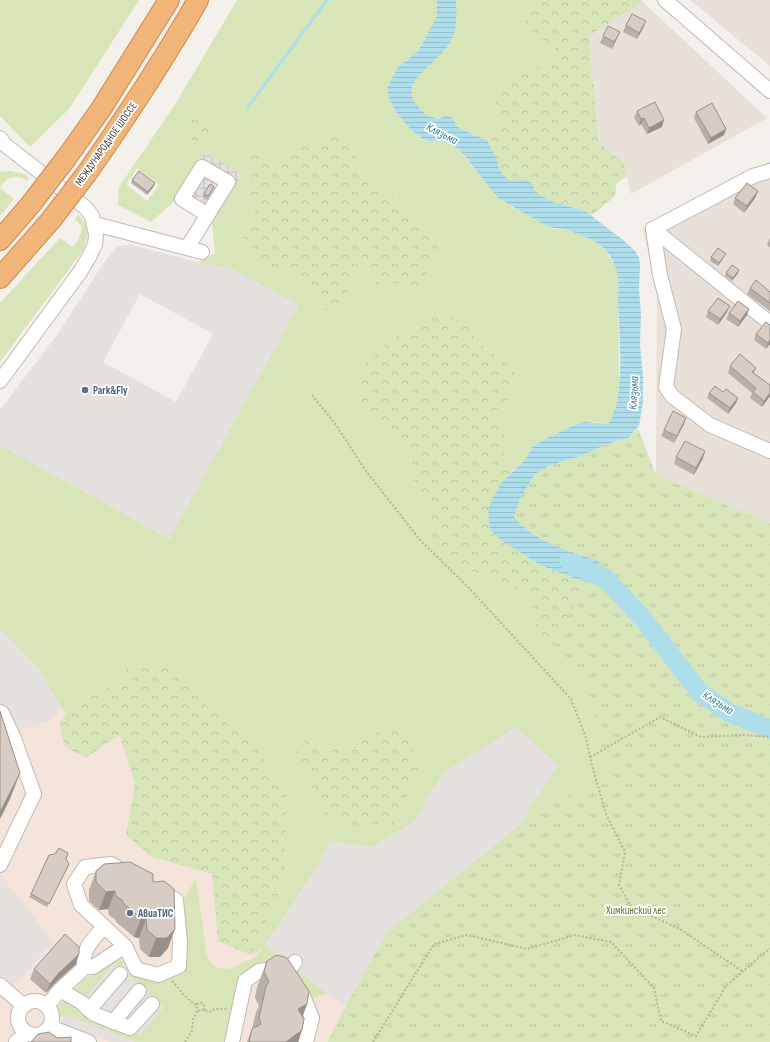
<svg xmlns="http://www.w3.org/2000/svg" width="770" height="1042" font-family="'Sofia Sans Condensed',sans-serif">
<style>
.residential{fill:#e8e1da}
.commercial{fill:#f4e4d9}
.industrial{fill:url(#industrial-grid)}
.grass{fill:#d8e5b8;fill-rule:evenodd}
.forest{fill:url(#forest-crowns)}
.park{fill:url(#park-tufts)}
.parking{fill:#e4e1df;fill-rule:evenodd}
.water{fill:url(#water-rules)}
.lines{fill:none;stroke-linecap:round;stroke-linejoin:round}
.stream{stroke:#aeddeb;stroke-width:3}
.river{stroke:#aeddeb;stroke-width:19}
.minor-casing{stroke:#c2b9b2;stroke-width:16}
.highway-casing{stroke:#d18849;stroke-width:22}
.path{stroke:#c0b0a1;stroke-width:2;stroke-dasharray:2 2;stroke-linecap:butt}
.minor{stroke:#fff;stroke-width:14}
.highway{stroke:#f2b579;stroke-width:20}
.highway-bridge-casing{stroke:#d18849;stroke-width:22;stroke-linecap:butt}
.highway-bridge{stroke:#f2b579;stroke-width:20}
.wall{fill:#bab0a9}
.shaded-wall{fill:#97908a}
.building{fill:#d8cdc5;stroke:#97908a}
.service-dot{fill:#5c6f8a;stroke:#fff;stroke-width:1.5}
.labels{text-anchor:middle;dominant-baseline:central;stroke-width:3.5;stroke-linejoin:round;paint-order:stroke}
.street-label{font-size:11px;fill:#48403a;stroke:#fff}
.service-label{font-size:11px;font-weight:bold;fill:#4e5e75;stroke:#fff;text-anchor:start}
.park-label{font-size:11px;fill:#577631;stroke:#fff}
.water-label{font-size:12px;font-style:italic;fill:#357d95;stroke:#fff}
</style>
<defs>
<pattern id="industrial-grid" width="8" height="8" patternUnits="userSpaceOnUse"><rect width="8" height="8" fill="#e4e0dd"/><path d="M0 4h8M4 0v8" fill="none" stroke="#c5c1be"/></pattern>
<pattern id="forest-crowns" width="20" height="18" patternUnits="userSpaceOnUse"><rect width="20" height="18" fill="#d8e5b8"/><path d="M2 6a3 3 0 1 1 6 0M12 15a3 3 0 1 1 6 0" fill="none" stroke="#bbc69f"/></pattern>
<pattern id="park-tufts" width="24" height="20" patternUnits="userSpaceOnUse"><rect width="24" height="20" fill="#d8e5b8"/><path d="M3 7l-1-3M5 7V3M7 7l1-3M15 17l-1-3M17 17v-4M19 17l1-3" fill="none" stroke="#bbc69f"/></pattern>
<pattern id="water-rules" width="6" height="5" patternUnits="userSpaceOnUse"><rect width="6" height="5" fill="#aeddeb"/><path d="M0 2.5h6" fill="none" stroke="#97bfca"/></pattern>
</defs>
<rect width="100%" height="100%" fill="#f4f0ec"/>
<!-- residential -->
<g class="residential">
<polygon points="690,0 770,0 770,66"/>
<polygon points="643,2 767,118 631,194 624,163 599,143 589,36"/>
<polygon points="770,161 770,523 656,475 657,288 642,228"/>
</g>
<!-- commercial -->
<polygon class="commercial" points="0,629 61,708 67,713 59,723 86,758 119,735 135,783 126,835 152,857 212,874 218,941 265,946 518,826 387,932 346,1005 328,1042 0,1042"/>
<!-- industrial -->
<polygon class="industrial" points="205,152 243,175 212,224 175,201"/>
<!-- grass -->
<g class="grass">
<polygon points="0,0 139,0 69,109 30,147 0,116"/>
<path d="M237,0H437V16L434,23L417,52L398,67L389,97L395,111L411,130L423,139L431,142L438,140L446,142L460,150L470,164L511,206L554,229L570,230L598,243L604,249L615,265L619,280L618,295L619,386L616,410L613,417L609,424L593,422L577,424L547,438L533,446L525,460L513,471L504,458L507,442L493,412L504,361L476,341L469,327L363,415L390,432L411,457L410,473L431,515L428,531L473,572L503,582L532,597L531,612L551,647L585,682L610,770L518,826L558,765L443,773L414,822L373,847L331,842L309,880L265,946L328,994L312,998L304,982L296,972L276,962H267L257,965L224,1042H135L65,1015L59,1017L58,1008L67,998L164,1008L129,976V971L185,966L188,957L184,898L196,878L207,957L216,968L229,969L254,958L264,948L251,955L284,884L207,706L168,665L129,667L113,685L87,697L67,713L61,708L40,671L0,629V445L170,539L236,271L198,262L215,253L212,224L242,175L205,152L175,201L151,222L118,205L119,187L176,103ZM334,131L349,137L361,166L371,179L396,196L415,222L429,230L436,256L427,270L408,287L393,283L377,286L363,256L339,313L323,309L308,281L293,274L261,266L245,224L255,211L245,199L251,168V153L280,160L291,148L307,146ZM137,168L159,185L147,201L126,184ZM366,736L324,813L306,740L337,749L353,746Z"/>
<path d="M456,0H529L531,3L524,17L555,45L554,61L524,72L496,103L499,118L493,133L491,148L486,140L474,135L456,126L446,116L438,119C434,117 427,116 423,113C411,103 409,91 416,78L455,27Z"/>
<path d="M10,171L24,174L29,178L27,181C15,173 7,177 0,188V172Z"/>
<polygon points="0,188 14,199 0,216"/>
<path d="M78,215C89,224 88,236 84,249L0,362V303L60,238L73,247C78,241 81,235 82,227L75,219Z"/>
<polygon points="117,959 123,962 123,968 121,969 114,963 85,998 73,993 81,981 103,970 112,960"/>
</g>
<!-- forest -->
<g class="forest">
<polygon points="529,0 641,0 643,2 589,36 599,143 624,163 627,176 616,184 615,196 591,216 585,211 570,207 563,203 555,203 548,200 534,192 526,180 510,181 499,170 498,162 491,148 493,133 499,118 496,103 497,88 524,72 554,61 555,45 527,32 524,17 530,3"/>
<polygon points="198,116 206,118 218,129 215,136 207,137 200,141 192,140 187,135 191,119"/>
<polygon points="334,131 349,137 361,166 371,179 396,196 415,222 429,230 441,241 436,256 427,270 424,285 408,287 393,283 377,286 363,256 339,313 323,309 308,281 293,274 261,266 243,240 245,224 255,211 245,199 251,168 251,152 280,160 291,148 307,146"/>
<path d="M440,316L455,319L469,327L476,341L504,361L514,372L506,403L493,412L507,442L504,458L513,471L502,482L508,544L542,566L587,583L628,438L638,429L656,475L770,523V1042H328L346,1005L518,826L610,770L585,682L551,647L536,627L531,612L532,597L503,582L473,572L447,556L434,545L428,531L431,515L410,473L411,457L390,432L363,415C361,401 357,383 362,369C363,366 367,362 370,359C388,339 414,325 440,316Z"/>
<polygon points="168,665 207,706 259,751 287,792 284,884 251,955 218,941 212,874 152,857 126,835 135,783 119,735 86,758 65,747 59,723 67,713 87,697 113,685 129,667"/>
<polygon points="397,730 410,740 420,771 392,828 376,832 360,830 324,813 296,752 306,740 337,749 353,746 366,736 381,731"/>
</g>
<!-- park -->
<path class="park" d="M638,429L656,475L770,523V1042H328L346,1005L387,932L518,826L609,770L585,682L551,647L599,561C574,554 545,545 525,528C521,525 518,521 514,517L520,499L535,474L550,465L581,456L607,444L628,438Z"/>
<!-- parking -->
<g class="parking">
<path d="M132,245L198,262L236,271L299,305L169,539L0,445V410L57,335L103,264L118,246ZM140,294L213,334L176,402L103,362Z"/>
<polygon points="0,629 40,671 61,708 49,721 18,730 6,709 0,704"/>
<polygon points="516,727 558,765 518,826 387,932 346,1005 328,994 265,946 309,880 331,842 373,847 414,822 443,773"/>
<polygon points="0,874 53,942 13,986 0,974"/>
<polygon points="114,963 164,1008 139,1036 91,1017 78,1006"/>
<polygon points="65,1014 135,1042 110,1042 61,1023"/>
</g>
<!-- water -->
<path class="water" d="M437,0H456C457,13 457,31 450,43C440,61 398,81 416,104C424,114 426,115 438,119L446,116L453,118L456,126L474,135L487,140L498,162L499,170L510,181L526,180L533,184L534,192L555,203H563L570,207L585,211L623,240L635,251L639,258L640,265L639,289L641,313L640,344L643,377V402L639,426L628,438L607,444L581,456L550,465L535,474L520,499L514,517C535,542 569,552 600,561L587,583L542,566L501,540L490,529L488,510L494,496L502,482L525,460L533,446L547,438L577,424L584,422L608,424C627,400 618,327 618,295C621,276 614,254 597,243C589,238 580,235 571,231C564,228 555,229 547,226L498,198L460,150L446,142L438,140L431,142L423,139L411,130L395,111L389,97L387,88L398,67L417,52L421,46L437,16Z"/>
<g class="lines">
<!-- stream -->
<polyline class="stream" points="248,107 327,0"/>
<!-- river -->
<polyline class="river" points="569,562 606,579 645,621 700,693 730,713 770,729"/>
<!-- minor casing -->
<g class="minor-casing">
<g id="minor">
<polyline points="665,0 770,91"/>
<polyline points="0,138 4,144 86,208 92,216 96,235 95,244 89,257 80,272 0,381"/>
<polyline points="95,224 202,252"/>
<polyline points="653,229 660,275 674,329 666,387 672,396 710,425 770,451"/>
<polyline points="653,229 770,323"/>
<polyline points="653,229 753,176 770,171"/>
<polyline points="187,248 228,182 202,167 182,199 208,215"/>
<polyline points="0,712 2,713 13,736 34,794 0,865"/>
<polyline points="125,946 136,969 158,975 179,966 180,942 176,900 157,890"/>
<path d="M85,967C79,952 95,937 104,927"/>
<polyline points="287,973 295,962"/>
<polyline points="0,985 24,1006"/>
<polyline points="298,989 304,998 312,1018 306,1042"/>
<polyline points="60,990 81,1002 94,1014 130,1028 152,1004"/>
<circle cx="35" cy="1018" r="17"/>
<polyline points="47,1006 60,990 85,967 93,967 125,946 81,905 74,884 85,867 111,864 120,869"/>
<polyline points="89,1010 120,974"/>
<polyline points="113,1022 139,991"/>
<polyline points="50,1027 89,1042"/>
<polyline points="16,1042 27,1033"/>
<polyline points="232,1042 245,981 259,971 279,968 283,970"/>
</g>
</g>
<!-- highway casing -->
<g class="highway-casing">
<g id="highway">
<polyline points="67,157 101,109 169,0"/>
<path d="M87,173C126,117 164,60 198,0"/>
<polyline points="0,240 31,204"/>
<polyline points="0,278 51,220"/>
</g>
</g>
<!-- path -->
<g class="path">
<polyline points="312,395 334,422 366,471 420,540 469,588 571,699 586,738 592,766 606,814 625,852 619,885 631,907 680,929 742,971"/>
<polyline points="590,757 660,717 701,737 742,735 770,737"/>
<path d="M172,981C181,990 185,999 197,1005"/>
<polyline points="204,1010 205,1007 202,1003 197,1004 196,1006 199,1011 204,1010 210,1012 215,1009 228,1009"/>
<polyline points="185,1042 192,1031 193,1019 198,1010"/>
<polyline points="373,1042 434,944 467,935 527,949 575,935 611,942 654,988 661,1021 696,1036 726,986 763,954 770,949"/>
</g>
<!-- minor -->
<use href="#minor" class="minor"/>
<!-- highway -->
<use href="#highway" class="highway"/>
<!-- highway-bridge casing -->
<g class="highway-bridge-casing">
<g id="highway-bridge">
<polyline points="31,204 67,157"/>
<polyline points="51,220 87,173"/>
</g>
</g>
<!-- highway-bridge -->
<use href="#highway-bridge" class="highway-bridge"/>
</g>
<!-- wall -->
<g class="wall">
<polygon points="646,21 643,28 637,39 623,32 626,25"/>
<polygon points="620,32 617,38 612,49 600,43 603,36"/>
<polygon points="637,111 662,127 647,134 641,124 639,126 634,118"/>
<polygon points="696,112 726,129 724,135 708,144 694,118"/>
<polygon points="132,180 155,183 154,186 147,195 131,183"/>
<polygon points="214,187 213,190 207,200 203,197 204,194"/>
<polygon points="758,191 755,198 744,213 733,204 735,198"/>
<polygon points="770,237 770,248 767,245"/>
<polygon points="711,257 724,257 718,266 710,261"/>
<polygon points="726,273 738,273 732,281 725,276"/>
<polygon points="750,288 770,292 770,311 747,294"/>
<polygon points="749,309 747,315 738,327 726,319 729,313"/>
<polygon points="708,311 727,312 718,325 706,317"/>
<polygon points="770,325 770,344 766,349 754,340 756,334"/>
<polygon points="730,366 756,368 754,373 770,385 770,396 762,407 750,398 752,393 728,373"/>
<polygon points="723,392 738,398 736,403 728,414 707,398 709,393"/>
<polygon points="686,418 684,424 674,443 661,436 664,430"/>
<polygon points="676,457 703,458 694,475 674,464"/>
<polygon points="66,859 69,864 68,867 47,907 29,897 31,894"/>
<polygon points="96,871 153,882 168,948 160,957 149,957 140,949 139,938 134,937 116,922 116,920 109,915 108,909 99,910 89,901 89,890"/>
<polygon points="267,961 307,1004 303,1016 298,1042 247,1042 252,1029 256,1012 259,1006 255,998 257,987"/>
<polygon points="76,964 54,984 46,993 30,979 34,969"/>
</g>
<!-- shaded-wall -->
<g class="shaded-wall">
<polygon points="646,21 643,28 637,39 639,33"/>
<polygon points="620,32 617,38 612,49 614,42"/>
<polygon points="644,118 641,124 639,126 641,119"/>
<polygon points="664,120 662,127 647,134 649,128"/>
<polygon points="726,129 724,135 708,144 711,138"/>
<polygon points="155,183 154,186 147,195 148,192"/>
<polygon points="758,191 755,198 744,213 747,206"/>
<polygon points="726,254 718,266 719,263"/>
<polygon points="739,270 738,273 732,281 733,278"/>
<polygon points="730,306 727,312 718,325 720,319"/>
<polygon points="749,309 747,315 738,327 740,321"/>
<polygon points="770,340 770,344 766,349 768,343"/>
<polygon points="770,393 770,396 762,407 764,401"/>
<polygon points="738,398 736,403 728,414 730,408"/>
<polygon points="686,418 684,424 674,443 677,436"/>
<polygon points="705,451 703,458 694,475 696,468"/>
<polygon points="20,773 10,799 0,819 0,812"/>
<polygon points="115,891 108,909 99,910 106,892"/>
<polygon points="141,918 146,919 139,938 134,937"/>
<polygon points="175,929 168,948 160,957 149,957 156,938"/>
<polygon points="79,954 76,964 54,984 46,993 50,984 58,974"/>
<polygon points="307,1004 297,1030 298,1009"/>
<polygon points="302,1030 298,1042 286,1042"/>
</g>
<!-- building -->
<g class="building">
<polygon points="632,14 646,21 639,33 626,25"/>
<polygon points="608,26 620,32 614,42 603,36"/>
<polygon points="655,102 664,120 649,128 644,118 641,119 637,111"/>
<polygon points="712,103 726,129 711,138 696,112"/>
<polygon points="139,171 155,183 148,192 132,180"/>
<polygon points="747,183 758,191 747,206 735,198"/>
<polygon points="210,184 214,187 208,196 204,194"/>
<polygon points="718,248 726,254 719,263 711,257"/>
<polygon points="732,265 739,270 733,278 726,273"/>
<polygon points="756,280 770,292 770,303 750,288"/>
<polygon points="718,298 730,306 720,319 708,311"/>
<polygon points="738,301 749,309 740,321 729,313"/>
<polygon points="766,322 770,325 770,340 768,343 756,334"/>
<polygon points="740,354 756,368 752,372 770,385 770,393 764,401 753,392 756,388 730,366"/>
<polygon points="715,386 723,392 726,389 738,398 730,408 709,393"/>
<polygon points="673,411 686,418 677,436 664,430"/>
<polygon points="685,441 705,451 696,468 676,457"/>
<polygon points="0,711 20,773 0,812"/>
<polygon points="59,848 68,853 66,859 69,864 49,904 31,894 49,855 55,854"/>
<polygon points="130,862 153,874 153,882 164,881 174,889 175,929 167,938 156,938 147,930 146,919 141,918 123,903 123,901 116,896 115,891 106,892 96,882 96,871 104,864"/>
<polygon points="65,934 79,947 79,954 58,974 50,984 34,969"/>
<polygon points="277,955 287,958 309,991 307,1004 298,1009 304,1019 302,1030 286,1042 250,1042 249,1041 252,1029 261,1024 259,1018 266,986 269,982 264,972 267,961"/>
<polygon points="49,1032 57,1038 71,1037 71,1042 31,1042 38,1034"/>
</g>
<!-- markers -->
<g class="service-dot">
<circle cx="85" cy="390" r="4"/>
<circle cx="130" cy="913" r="4"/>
</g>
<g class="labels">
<!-- street labels -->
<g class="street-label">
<text transform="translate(106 144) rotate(-55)">МЕЖДУНАРОДНОЕ ШОССЕ</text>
</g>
<!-- service labels -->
<g class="service-label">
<text x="93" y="390">Park&amp;Fly</text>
<text x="138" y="913">АвиаТИС</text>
</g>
<!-- park labels -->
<g class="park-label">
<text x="636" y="910">Химкинский лес</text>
</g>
<!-- water labels -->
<g class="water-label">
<text transform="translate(442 134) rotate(27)">Клязьма</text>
<text transform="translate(634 393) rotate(-87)">Клязьма</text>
<text transform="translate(718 703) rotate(32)">Клязьма</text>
</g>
</g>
</svg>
